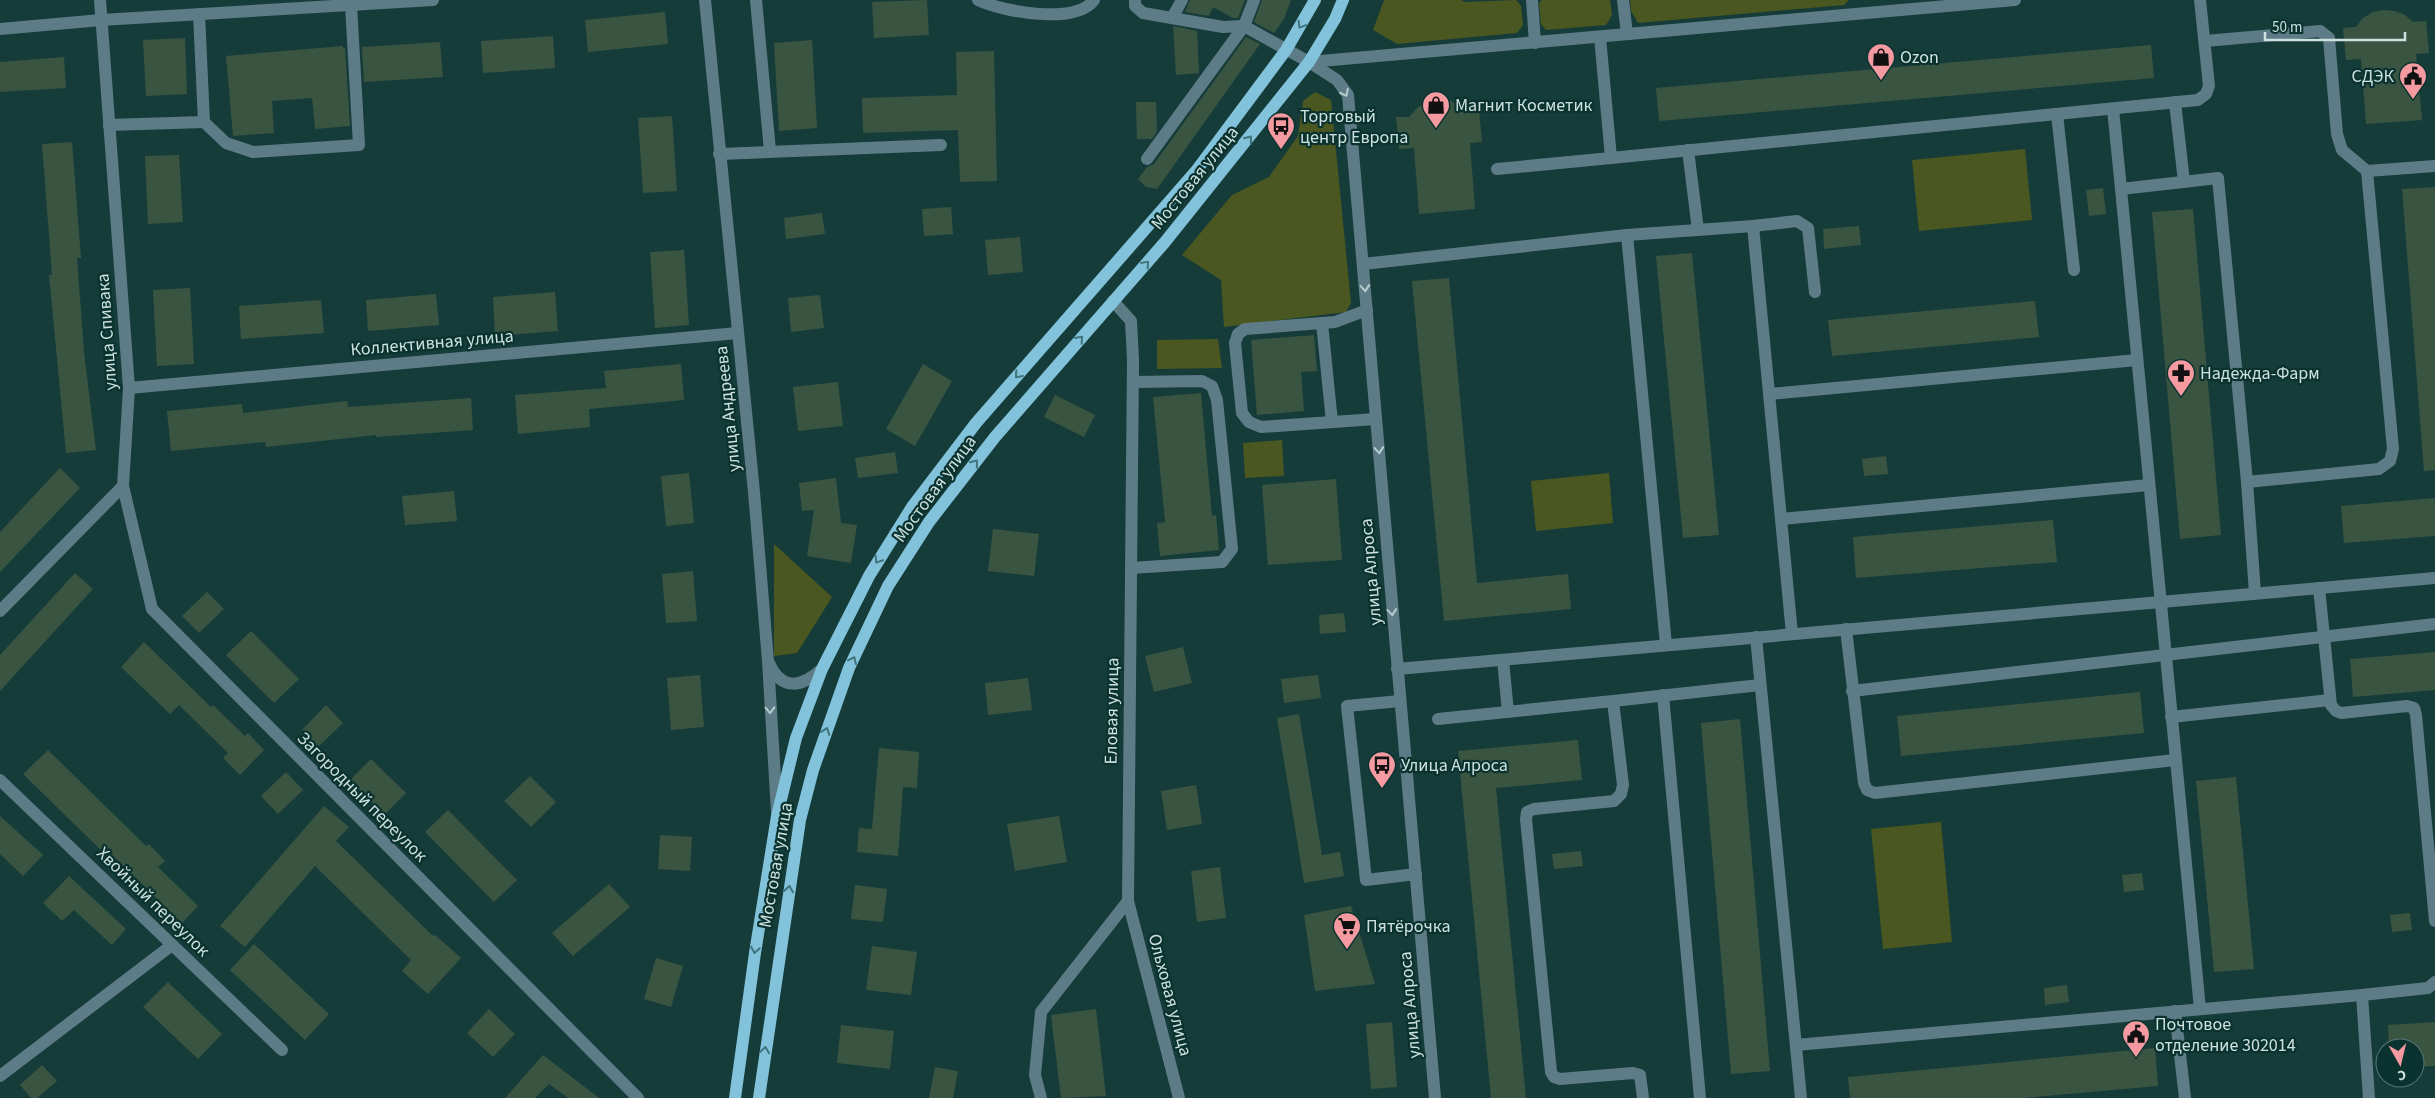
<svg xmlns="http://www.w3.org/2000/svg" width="2435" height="1098" font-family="'Source Sans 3',sans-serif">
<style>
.green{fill:#4b5720}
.building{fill:#3a5442}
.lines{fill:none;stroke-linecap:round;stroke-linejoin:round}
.minor{stroke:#5e7c88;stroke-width:12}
.major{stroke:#82c3db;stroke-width:12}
.oneway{stroke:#40737c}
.oneway2{stroke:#b7cdce}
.labels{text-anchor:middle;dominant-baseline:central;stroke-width:4.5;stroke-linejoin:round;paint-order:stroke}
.poi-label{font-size:18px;fill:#cde1df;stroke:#0a322f;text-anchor:start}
.street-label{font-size:18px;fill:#cde1df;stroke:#0a322f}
</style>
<rect width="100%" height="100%" fill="#163c3a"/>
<!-- green -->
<g class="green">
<polygon points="1384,0 1461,0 1465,2 1516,0 1521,6 1523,25 1517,33 1397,44 1373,30"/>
<polygon points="1542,0 1610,0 1612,15 1606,25 1546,30 1541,24 1539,3"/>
<polygon points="1630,0 1849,0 1844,5 1638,23 1631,11"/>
<polygon points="1315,92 1331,100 1351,303 1346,312 1224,327 1221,280 1182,255 1232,195 1269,177 1298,136 1303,101"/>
<polygon points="2025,149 2032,220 1919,231 1912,160"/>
<polygon points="1218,339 1222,368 1157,369 1157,340"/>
<polygon points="1282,440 1284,476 1245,478 1243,443"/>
<polygon points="1609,473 1613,523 1536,531 1531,481"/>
<polygon points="774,544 832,597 797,653 774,656"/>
<polygon points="1941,822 1952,942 1883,949 1871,829"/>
</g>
<!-- building -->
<g class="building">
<polygon points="927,0 929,35 874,38 872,2"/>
<polygon points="1190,0 1245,0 1238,18 1233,18 1213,7 1209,16 1185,12"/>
<polygon points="1262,0 1291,0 1284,19 1274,33 1254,22"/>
<polygon points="2383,10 2395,11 2405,15 2413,22 2426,21 2429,53 2416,54 2422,120 2366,124 2361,59 2346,60 2343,28 2356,27 2363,18 2373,12"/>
<polygon points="665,12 668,44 588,52 585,20"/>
<polygon points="1173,26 1197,31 1199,73 1176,75"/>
<polygon points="553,36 555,68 483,73 481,41"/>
<polygon points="1246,37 1260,44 1157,189 1146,187 1138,179 1147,167 1154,164"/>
<polygon points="185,38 187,94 146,96 143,40"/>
<polygon points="812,40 817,128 779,131 774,43"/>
<polygon points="440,42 443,77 364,82 362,47"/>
<polygon points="2151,45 2154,78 1659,121 1656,88"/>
<polygon points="343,46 343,48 345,48 350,126 315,129 312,98 272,101 274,133 233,136 226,56"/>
<polygon points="994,51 997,181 960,182 958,130 863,133 862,98 957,95 956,52"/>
<polygon points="64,57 66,88 0,92 0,62"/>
<polygon points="1437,99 1448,100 1458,104 1467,112 1479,110 1482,142 1470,143 1475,209 1419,214 1414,148 1399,149 1396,117 1409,117 1417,108 1426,102"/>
<polygon points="1136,102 1156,102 1157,131 1152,139 1137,139"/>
<polygon points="672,116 677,191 643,193 638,118"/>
<polygon points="72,142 81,258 77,258 84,352 96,450 66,453 49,275 52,275 42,144"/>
<polygon points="179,155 183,222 148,224 145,156"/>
<polygon points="2435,187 2435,470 2424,471 2402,189"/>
<polygon points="2103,188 2106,214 2089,216 2086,190"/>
<polygon points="951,207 953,234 924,236 922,209"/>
<polygon points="2193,209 2221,535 2180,539 2152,212"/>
<polygon points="822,213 825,234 786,239 784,218"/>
<polygon points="1859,226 1861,245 1824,249 1823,229"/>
<polygon points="1020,237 1023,272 988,275 985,240"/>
<polygon points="684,250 689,325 655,328 650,252"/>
<polygon points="1692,253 1719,535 1683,538 1656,256"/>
<polygon points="1449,278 1477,583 1568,574 1571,609 1444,621 1412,281"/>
<polygon points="190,288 194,364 157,366 153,290"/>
<polygon points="555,292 558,331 495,336 493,297"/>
<polygon points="436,294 439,325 368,331 366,300"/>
<polygon points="820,295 824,328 791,332 788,298"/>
<polygon points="321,300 324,333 241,339 239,306"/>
<polygon points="2035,301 2039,337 1832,356 1828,320"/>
<polygon points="1314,335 1317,371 1301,372 1304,411 1257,415 1251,340"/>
<polygon points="681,364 684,400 589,409 590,427 518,434 515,395 606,388 604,371"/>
<polygon points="923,364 952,381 915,446 886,429"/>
<polygon points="838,382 843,426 798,431 793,387"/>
<polygon points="1201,393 1212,516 1216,515 1219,550 1160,556 1157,523 1165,522 1153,397"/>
<polygon points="1055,395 1095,415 1084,437 1044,417"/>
<polygon points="471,398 473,430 376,437 376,435 266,447 265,442 171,451 167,411 242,404 243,413 347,401 348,407"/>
<polygon points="895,452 898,473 858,478 855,458"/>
<polygon points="1886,456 1888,474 1864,476 1862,459"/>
<polygon points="60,468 80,488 0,572 0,532"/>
<polygon points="689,473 694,523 666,526 661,476"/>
<polygon points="836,478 841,523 857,525 851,563 807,556 814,510 802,511 799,483"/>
<polygon points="1336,479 1342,560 1268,565 1262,485"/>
<polygon points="454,491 457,521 405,525 402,496"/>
<polygon points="2435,498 2435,536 2344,543 2341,506"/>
<polygon points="2053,520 2057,562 1856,578 1853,537"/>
<polygon points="993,529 1039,534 1034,576 988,571"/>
<polygon points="693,571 697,621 666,623 662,574"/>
<polygon points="75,573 93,589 0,691 0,655"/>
<polygon points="207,592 224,609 199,633 182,616"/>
<polygon points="1344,613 1346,632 1320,634 1319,615"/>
<polygon points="251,631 299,679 274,703 226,655"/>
<polygon points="144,642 211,707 213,705 245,736 248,733 264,750 240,775 223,758 228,753 179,705 170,714 121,667"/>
<polygon points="1183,647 1192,683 1154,692 1145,656"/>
<polygon points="2435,652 2435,690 2353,697 2350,659"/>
<polygon points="700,675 704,727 671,730 667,678"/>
<polygon points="1318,675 1321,698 1284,703 1281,679"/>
<polygon points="1028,678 1032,710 988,715 985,683"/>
<polygon points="2140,692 2144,733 1901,756 1897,716"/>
<polygon points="326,705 343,723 318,747 302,730"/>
<polygon points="1299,714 1322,855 1340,852 1344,876 1304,883 1277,718"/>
<polygon points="1740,719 1770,1071 1731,1074 1701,723"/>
<polygon points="1578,740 1582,780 1496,788 1526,1098 1491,1098 1458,751"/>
<polygon points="879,748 919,752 917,788 903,787 898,856 857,852 859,828 872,829"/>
<polygon points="48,750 146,846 149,844 165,861 158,867 198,906 182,923 111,854 108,857 23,774"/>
<polygon points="371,759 406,793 384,815 350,780"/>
<polygon points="286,772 303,790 278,814 261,796"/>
<polygon points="530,776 556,802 531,827 504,801"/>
<polygon points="2236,777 2254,969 2214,972 2196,781"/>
<polygon points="1196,785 1202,824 1167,830 1161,791"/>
<polygon points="324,806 349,827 336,841 433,936 435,935 461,958 428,994 402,971 411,960 315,866 245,947 220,926"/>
<polygon points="448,810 517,880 494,902 425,832"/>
<polygon points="0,816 43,855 23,876 0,854"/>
<polygon points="1059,816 1067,862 1015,871 1007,824"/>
<polygon points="660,835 692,837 690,871 658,869"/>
<polygon points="1581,851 1583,866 1554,869 1552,854"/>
<polygon points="1220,867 1226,918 1197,922 1191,871"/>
<polygon points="2142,873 2144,890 2124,892 2122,875"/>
<polygon points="69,876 126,929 112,945 74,910 62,921 43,903"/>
<polygon points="609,884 630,907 573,956 552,933"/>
<polygon points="855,885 887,889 883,922 851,919"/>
<polygon points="1351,906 1375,984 1315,991 1304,915"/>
<polygon points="2410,913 2412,930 2392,932 2390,915"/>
<polygon points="254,944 329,1014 305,1040 230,970"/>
<polygon points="872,946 917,952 911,995 866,990"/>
<polygon points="656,958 683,966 671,1007 644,999"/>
<polygon points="168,982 222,1034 198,1059 143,1007"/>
<polygon points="2067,985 2069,1002 2045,1005 2044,988"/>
<polygon points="489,1009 515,1034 493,1057 467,1033"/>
<polygon points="1096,1009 1106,1096 1061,1098 1051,1015"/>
<polygon points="1392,1022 1397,1087 1371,1089 1366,1024"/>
<polygon points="2435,1022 2435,1066 2415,1067 2415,1048 2389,1048 2388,1025"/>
<polygon points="841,1025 894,1031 890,1069 837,1063"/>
<polygon points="2155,1048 2158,1086 2024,1098 1850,1098 1848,1077"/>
<polygon points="543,1055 599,1098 568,1098 549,1084 535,1098 505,1098"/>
<polygon points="42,1065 57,1081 37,1098 31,1098 20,1085"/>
<polygon points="935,1067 958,1071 953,1098 929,1098"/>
</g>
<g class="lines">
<!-- minor -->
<g class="minor">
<polyline points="705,0 754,492 768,661 777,812"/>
<polyline points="756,0 770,151"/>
<path d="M978,0C1004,12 1075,25 1094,0"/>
<polyline points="1135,0 1135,6 1143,13 1223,27 1244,26 1309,62 1337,80 1348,95 1435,1098"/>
<polyline points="1532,0 1535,43"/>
<polyline points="1623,0 1627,34"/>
<polyline points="1172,18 1182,0"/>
<polyline points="0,29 101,20 433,0"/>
<polyline points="1600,37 1611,158 2198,100 2206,94 2209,86 2200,0"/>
<polyline points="2205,41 2320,31 2329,38 2337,134 2342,150 2367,171"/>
<polyline points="1309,62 2015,0"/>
<polyline points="2175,102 2184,182"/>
<polyline points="2113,109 2121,189"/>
<polyline points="2057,114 2074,270"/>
<polyline points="204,122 226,143 253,152 359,145 351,5"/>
<polyline points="109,125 204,122 199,14"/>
<polyline points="1688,150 1698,230"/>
<polyline points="719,154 941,145"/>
<polyline points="1147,159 1244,26 1254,0"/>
<polyline points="1497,169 1611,158"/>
<polyline points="1753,226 1797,221 1808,228 1815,292"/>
<polyline points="1627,235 1666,645"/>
<polyline points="1363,264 1627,235 1753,226 1792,634"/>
<polyline points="1367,310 1335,322 1245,329 1238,334 1235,343 1242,413 1249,422 1261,427 1376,419"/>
<polyline points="1322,323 1332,422"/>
<polyline points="129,388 738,333"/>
<polyline points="1769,394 2137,360"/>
<polyline points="2247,482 2255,593"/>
<polyline points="123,486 152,609 638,1098"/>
<polyline points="1781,519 2149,485"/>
<polyline points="1131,568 1222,562 1232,549 1217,400 1212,386 1202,381 1133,382"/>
<polyline points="2319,588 2331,705 2336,711 2341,713 2407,706 2414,708 2416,715 2435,921"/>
<polyline points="0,611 123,486 129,388 100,0"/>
<polyline points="1846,629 1864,783 1867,790 1875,793 2175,760"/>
<polyline points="1756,637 1801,1098"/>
<polyline points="1503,660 1508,712"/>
<path d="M769,663C782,692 802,687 822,669"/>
<polyline points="1397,669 2435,578"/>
<polyline points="1852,691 2435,624"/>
<polyline points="1663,695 1700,1098"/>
<polyline points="1400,701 1347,706 1366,880 1416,874"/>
<polyline points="2171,717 2330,700"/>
<polyline points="1438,719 1613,701"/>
<polyline points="0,780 282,1050"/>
<polyline points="1128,901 1179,1098"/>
<polyline points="2200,1009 2121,189 2218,178 2247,482 2379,469 2390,461 2393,449 2367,171 2435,166"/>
<polyline points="2175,1011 2185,1098"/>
<polyline points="1796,1045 2362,995"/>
<polyline points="0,1076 172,945"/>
<polyline points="1041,1098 1035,1075 1041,1012 1128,901 1133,360 1131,321 1113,301"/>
<polyline points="1643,1098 1640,1075 1633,1073 1560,1079 1554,1077 1551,1072 1526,819 1527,812 1534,809 1614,801 1621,794 1623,785 1613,701 1760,685"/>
<polyline points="2369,1098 2362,995 2428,988 2435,982"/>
</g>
<!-- major -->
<g class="major">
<polyline points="735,1098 755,953 777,816 796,738 822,669 869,576 912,507 976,423 1196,171 1286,50 1315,0"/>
<polyline points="759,1098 800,820 813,770 849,668 888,586 929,522 995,437 1165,242 1309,62 1335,19 1343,0"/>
</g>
</g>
<!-- one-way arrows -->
<defs><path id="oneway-chevron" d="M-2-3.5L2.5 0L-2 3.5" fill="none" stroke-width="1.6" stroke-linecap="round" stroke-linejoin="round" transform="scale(1.25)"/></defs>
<g class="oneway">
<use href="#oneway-chevron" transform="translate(1301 25) rotate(121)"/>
<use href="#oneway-chevron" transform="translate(1249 139) rotate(-52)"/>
<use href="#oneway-chevron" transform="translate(1146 264) rotate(-49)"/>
<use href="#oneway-chevron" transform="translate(1080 339) rotate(-49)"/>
<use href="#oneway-chevron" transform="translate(1018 375) rotate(131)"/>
<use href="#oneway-chevron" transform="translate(975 463) rotate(-52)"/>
<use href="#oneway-chevron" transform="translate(878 560) rotate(122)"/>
<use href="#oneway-chevron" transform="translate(853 660) rotate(-65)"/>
<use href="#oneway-chevron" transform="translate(826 731) rotate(-70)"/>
<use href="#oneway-chevron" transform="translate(789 889) rotate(-81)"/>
<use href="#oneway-chevron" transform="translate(755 950) rotate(99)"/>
<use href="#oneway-chevron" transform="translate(765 1050) rotate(-82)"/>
</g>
<g class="oneway2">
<use href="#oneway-chevron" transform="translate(1345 93) rotate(63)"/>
<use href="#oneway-chevron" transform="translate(1365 288) rotate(85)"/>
<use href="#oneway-chevron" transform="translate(1379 450) rotate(85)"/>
<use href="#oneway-chevron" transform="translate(1392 612) rotate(85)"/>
<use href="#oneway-chevron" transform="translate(770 710) rotate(88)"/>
</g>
<!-- icons -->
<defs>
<g id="shop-pin" transform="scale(1.4375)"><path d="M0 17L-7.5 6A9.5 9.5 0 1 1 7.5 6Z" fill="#f49aa0" stroke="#0a322f"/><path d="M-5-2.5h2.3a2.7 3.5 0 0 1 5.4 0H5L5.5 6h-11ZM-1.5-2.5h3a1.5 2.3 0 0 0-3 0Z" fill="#111"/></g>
<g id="civic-pin" transform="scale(1.4375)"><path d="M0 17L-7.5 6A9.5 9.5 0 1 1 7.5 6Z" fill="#f49aa0" stroke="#0a322f"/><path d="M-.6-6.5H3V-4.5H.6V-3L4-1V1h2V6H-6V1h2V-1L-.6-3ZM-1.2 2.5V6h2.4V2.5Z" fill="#111"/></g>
<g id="bus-pin" transform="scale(1.4375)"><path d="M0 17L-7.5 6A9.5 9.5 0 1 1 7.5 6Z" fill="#f49aa0" stroke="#0a322f"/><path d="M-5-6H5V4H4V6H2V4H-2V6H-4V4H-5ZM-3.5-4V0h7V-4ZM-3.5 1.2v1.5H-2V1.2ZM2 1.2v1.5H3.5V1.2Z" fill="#111"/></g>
<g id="pharmacy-pin" transform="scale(1.4375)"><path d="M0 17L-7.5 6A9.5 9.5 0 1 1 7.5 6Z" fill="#f49aa0" stroke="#0a322f"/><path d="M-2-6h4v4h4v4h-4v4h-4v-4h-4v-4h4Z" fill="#111"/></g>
<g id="supermarket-pin" transform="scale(1.4375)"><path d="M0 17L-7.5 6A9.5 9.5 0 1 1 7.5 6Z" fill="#f49aa0" stroke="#0a322f"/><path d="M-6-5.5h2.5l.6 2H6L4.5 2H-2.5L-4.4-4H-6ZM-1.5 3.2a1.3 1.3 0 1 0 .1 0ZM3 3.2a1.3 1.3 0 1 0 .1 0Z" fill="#111"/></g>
</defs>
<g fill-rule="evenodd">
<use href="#shop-pin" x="1881" y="57"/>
<use href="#civic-pin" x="2413" y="76"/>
<use href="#shop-pin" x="1436" y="105"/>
<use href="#bus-pin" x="1281" y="126"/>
<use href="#pharmacy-pin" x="2181" y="373"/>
<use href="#bus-pin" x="1382" y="765"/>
<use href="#supermarket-pin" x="1347" y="926"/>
<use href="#civic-pin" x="2136" y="1034"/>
</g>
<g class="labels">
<!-- poi labels -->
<g class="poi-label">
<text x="1900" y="57">Ozon</text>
<text x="2394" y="76" text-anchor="end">СДЭК</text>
<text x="1455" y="105">Магнит Косметик</text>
<text x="1300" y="116">Торговый<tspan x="1300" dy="21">центр Европа</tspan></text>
<text x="2200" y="373">Надежда-Фарм</text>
<text x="1401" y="765">Улица Алроса</text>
<text x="1366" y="926">Пятёрочка</text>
<text x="2155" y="1024">Почтовое<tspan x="2155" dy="21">отделение 302014</tspan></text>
</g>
<!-- street labels -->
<g class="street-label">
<text transform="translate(1195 178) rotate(-51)">Мостовая улица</text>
<text transform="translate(107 332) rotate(-94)">улица Спивака</text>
<text transform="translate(432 343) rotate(-5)">Коллективная улица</text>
<text transform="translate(728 409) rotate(-96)">улица Андреева</text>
<text transform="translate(935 489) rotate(-54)">Мостовая улица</text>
<text transform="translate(1371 572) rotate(-95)">улица Алроса</text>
<text transform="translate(1112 711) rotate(-89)">Еловая улица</text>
<text transform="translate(362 797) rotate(45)">Загородный переулок</text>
<text transform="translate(776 865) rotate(-80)">Мостовая улица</text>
<text transform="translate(153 902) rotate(44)">Хвойный переулок</text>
<text transform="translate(1170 995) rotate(75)">Ольховая улица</text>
<text transform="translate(1410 1005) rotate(-95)">улица Алроса</text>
</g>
</g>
<!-- north arrow -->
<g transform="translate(2400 1063) rotate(172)"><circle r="24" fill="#0a322f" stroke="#587875"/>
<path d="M0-4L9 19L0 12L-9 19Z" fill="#f49aa0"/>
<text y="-8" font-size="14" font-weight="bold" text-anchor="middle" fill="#cde1df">С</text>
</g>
<!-- scale -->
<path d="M2265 32v8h140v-8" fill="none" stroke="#cde1df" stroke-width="2.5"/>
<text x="2272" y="32" font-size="15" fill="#cde1df" stroke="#0a322f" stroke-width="4" paint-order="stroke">50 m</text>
</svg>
